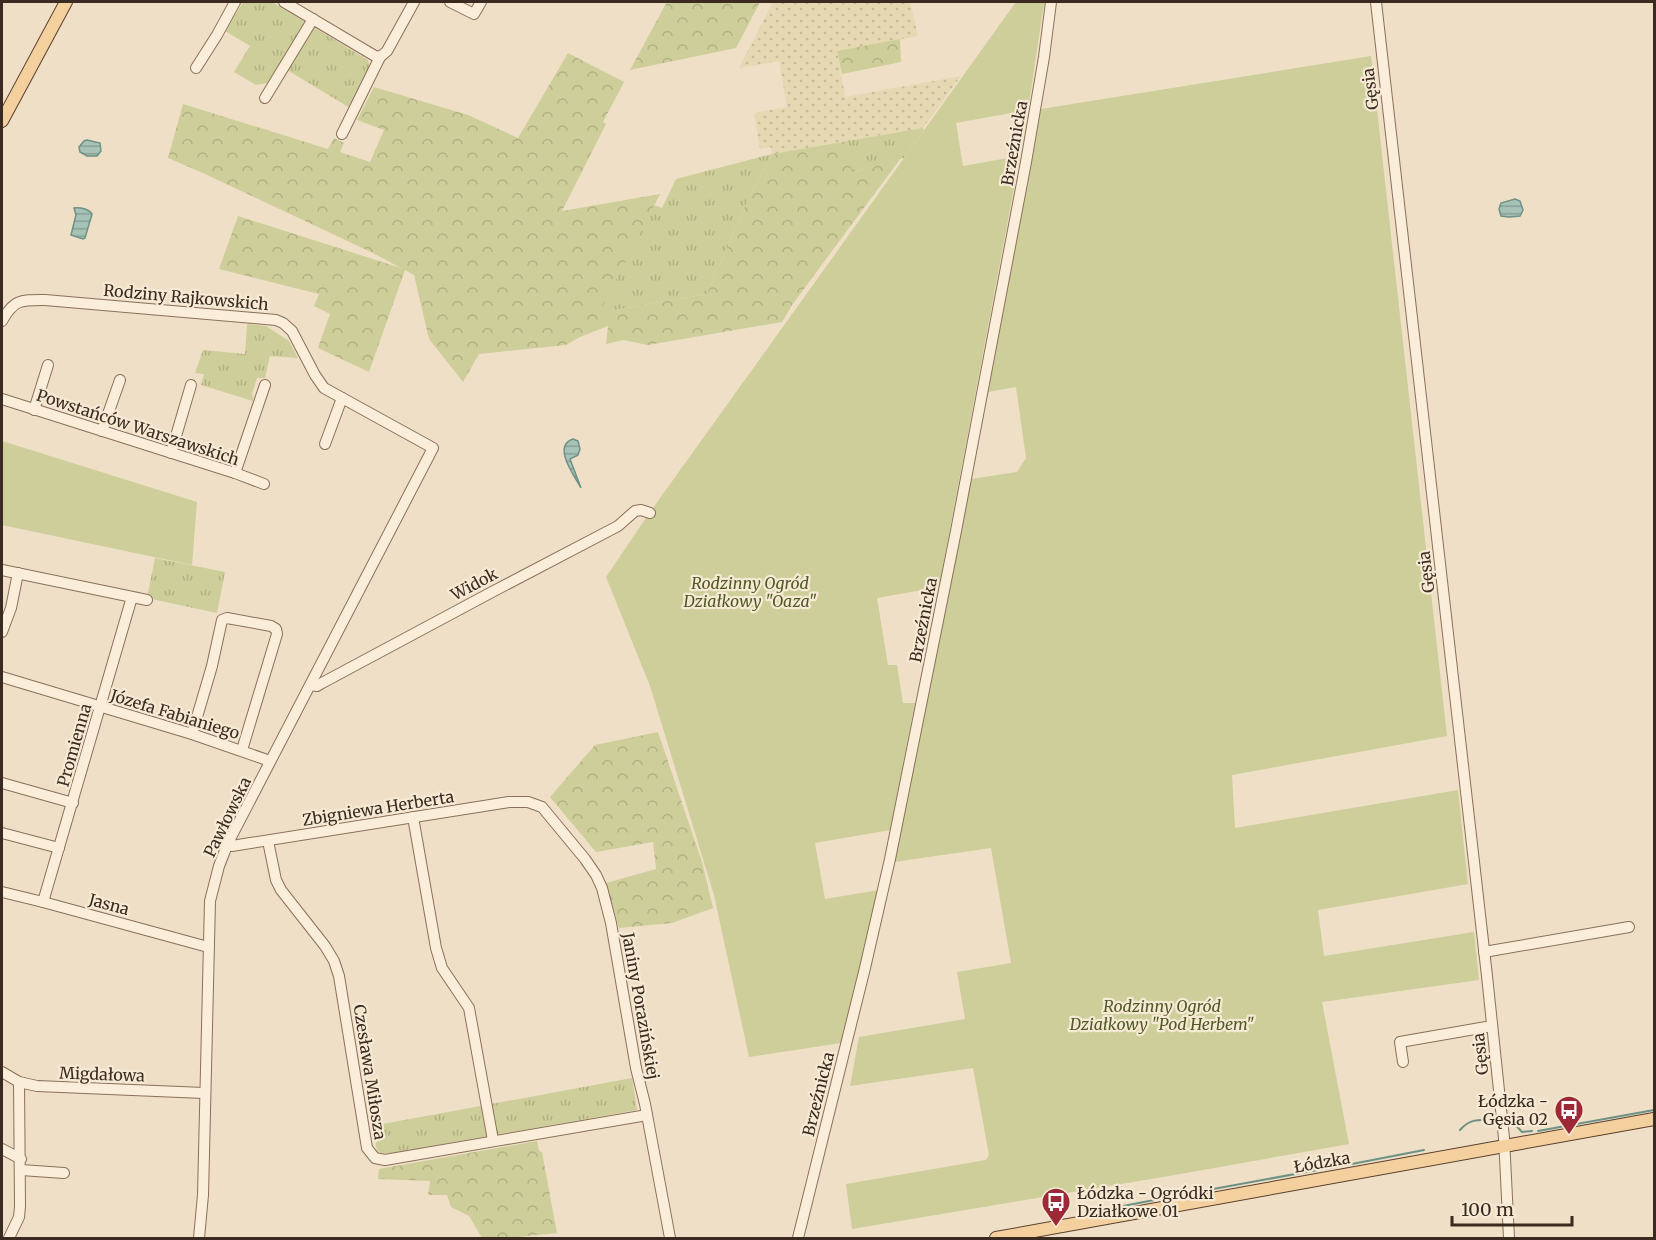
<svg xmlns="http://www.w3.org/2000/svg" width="1656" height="1240" font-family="Merriweather,serif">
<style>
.farmland{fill:url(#farmland-dots)}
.grass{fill:url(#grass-tufts)}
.forest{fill:url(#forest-crowns)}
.garden{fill:#cdce99}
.water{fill:url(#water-rules);stroke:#6d9285;stroke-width:1.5}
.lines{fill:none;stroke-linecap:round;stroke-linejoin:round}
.stream{stroke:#6d9285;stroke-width:2}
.minor-casing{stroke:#8b705b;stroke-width:12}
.major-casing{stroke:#593f2f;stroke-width:14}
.minor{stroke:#faedd9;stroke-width:10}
.major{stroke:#f3d09d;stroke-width:12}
.labels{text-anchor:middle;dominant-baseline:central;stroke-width:4.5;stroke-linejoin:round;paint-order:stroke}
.street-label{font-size:16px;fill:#3b2a1f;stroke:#f6ead5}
.park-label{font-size:16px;font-style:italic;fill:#505825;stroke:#f6ead5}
.poi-label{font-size:16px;fill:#3b2a1f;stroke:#f6ead5;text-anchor:end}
</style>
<defs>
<pattern id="farmland-dots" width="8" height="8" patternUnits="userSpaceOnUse" patternTransform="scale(1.5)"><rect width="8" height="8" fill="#e5d8b3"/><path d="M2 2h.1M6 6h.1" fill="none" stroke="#c5ba9a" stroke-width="1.8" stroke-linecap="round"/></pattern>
<pattern id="grass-tufts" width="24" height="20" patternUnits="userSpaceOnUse" patternTransform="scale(1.5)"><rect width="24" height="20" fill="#cdce99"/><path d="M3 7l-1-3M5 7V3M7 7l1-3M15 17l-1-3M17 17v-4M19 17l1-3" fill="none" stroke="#b1b183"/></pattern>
<pattern id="forest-crowns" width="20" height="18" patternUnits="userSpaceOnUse" patternTransform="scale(1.5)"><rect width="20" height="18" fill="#cdce99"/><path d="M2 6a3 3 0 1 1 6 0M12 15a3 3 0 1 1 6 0" fill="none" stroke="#b1b183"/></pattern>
<pattern id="water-rules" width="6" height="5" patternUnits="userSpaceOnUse" patternTransform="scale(1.5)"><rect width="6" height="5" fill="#a7c3b8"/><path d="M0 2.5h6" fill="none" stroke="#899f95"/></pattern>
</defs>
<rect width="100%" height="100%" fill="#efdfc6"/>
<!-- farmland -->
<polygon class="farmland" points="773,2 910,2 918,36 837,51 845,97 961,76 923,128 772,154 771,147 760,149 754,113 787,107 779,61 739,68"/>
<!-- grass -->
<g class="grass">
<polygon points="243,2 272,2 368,60 370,69 350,108 279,65 267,83 256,85 234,72 250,46 225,31"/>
<polygon points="923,128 924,130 904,158 851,173 848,141"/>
<polygon points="772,154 746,204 707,294 609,311 599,311 654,205 662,208 676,179"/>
<polygon points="247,324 266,326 289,341 298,358 270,356 265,378 257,378 252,394 253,398 253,401 201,385 204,374 195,373 203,350 245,354"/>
<polygon points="155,558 225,572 217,613 147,598"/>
<polygon points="632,1078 637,1110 392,1153 381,1153 377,1150 372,1126"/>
</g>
<!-- forest -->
<g class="forest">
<polygon points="667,2 760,2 736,48 630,70"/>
<polygon points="900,39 901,62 842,74 837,51"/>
<polygon points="568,53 624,82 603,122 606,124 562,211 660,194 600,311 609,311 707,294 746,204 772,154 848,141 852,173 901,158 792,305 782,322 648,345 623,340 606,344 608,326 580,337 566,345 479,354 463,382 429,339 414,275 405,270 369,372 318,348 330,314 314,306 319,294 219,269 238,216 401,268 373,253 203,173 168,158 183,104 328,149 334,138 344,143 340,152 370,162 384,130 357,120 374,87 468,115 518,138"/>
<polygon points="658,732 702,862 713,908 672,923 619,928 606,883 656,869 653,842 596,852 550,797 595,745"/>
<polygon points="537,1141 539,1151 542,1152 557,1233 508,1238 482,1238 469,1216 451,1207 447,1195 428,1195 430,1181 378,1179 379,1169"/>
</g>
<!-- garden -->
<g class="garden">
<polygon points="1016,2 1044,3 1028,110 956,123 963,166 1020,156 939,587 877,598 888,665 897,665 903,703 915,703 890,830 815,843 825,899 879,890 841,1043 749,1057 714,895 650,686 606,577 650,512"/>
<polygon points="1371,56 1447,736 1232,775 1235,828 1458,790 1468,884 1318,910 1324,956 1474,932 1479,980 1322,1002 1349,1144 1169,1176 852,1229 846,1184 986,1160 989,1155 973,1068 850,1086 859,1037 965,1019 957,972 1011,963 991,848 894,862 971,479 1017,472 1026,458 1016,387 988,392 1011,263 1041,109"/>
<polygon points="2,441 197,502 192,565 2,525"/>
</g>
<!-- water -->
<g class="water">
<polygon points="87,140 100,143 101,151 97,156 87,156 80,152 79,147 84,141"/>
<polygon points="1515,199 1520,201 1523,210 1520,216 1509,217 1501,216 1499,209 1501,203"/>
<path d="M74,208C80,207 89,209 92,214L85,238L83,239L71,235L76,215Z"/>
<path d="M573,439L578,441L580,449L578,455L570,459L581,488C574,475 552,446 573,439Z"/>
</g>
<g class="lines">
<!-- stream -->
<g class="stream">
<polyline points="1508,1120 1513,1122 1522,1132 1532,1131"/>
<path d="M1460,1130C1471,1117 1482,1120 1497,1121"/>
<polyline points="1538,1131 1654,1110"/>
<polyline points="1352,1164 1424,1150"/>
<polyline points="1175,1196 1339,1166"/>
<polyline points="1102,1210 1165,1198"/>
</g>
<!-- minor casing -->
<g class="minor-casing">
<g id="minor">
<polyline points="284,2 375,56 380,57"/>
<polyline points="450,2 474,14 481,2"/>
<polyline points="1376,2 1487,976 1504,1138 1509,1238"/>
<polyline points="196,68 217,35 235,2"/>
<polyline points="265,98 313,19"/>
<polyline points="342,134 380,57 387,51 414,2"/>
<path d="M2,321C14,299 21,300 45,300L276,320L283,323L292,331L315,375L324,388L433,448L228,843L219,866L210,901L203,1195L199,1238"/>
<polyline points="2,399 235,473 264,484"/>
<polyline points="34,410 48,365"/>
<polyline points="102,431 120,380"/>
<polyline points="325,444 342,398"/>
<polyline points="171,453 191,385"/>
<polyline points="235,473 265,385"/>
<polyline points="2,570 147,600"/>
<polyline points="2,632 11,608 18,573"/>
<polyline points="2,677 192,734 270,761"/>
<polyline points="311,685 317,686 322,683 492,592 618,526 635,511 641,510 650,513"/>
<polyline points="192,734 212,666 222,620 227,618 271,626 276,629 277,634 242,750"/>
<polyline points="2,783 73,803"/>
<polyline points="413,817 436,948 442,968 469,1008 493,1140"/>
<polyline points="2,833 59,848"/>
<polyline points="268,841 276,880 281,890 325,946 334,961 339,976 367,1148 375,1158 385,1160 647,1115"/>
<polyline points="228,843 232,846 238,845 509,802 528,802 542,807 585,859 596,875 602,888 611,923 636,1068 645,1104 670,1238"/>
<polyline points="2,892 43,902 208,947"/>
<polyline points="43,902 132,597"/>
<polyline points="1484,952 1629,927"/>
<polyline points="1403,1062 1400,1042 1492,1026"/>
<polyline points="2,1072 19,1082 37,1086 204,1093"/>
<polyline points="2,1149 21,1159"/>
<polyline points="21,1170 64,1173"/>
<polyline points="9,1238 19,1217 20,1206 19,1082"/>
<polyline points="798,1238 865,968 890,859 956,531 1026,162 1044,57 1051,2"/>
</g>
</g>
<!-- major casing -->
<g class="major-casing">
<g id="major">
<polyline points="2,121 66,2"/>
<polyline points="996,1238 1654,1119"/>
</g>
</g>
<!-- minor -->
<use href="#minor" class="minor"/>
<!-- major -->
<use href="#major" class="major"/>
</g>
<!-- icons -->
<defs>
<g id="bus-pin" transform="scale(1.5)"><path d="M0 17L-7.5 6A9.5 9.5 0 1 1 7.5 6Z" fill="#9c2935" stroke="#f6ead5"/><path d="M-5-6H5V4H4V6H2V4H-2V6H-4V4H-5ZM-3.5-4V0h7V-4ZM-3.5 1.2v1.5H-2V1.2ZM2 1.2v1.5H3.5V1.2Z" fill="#fff"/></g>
</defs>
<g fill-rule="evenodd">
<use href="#bus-pin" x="1569" y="1110"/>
<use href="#bus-pin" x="1056" y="1202"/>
</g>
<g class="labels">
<!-- street labels -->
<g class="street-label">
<text transform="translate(1370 89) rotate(-97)">Gęsia</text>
<text transform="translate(1014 143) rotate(-80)">Brzeźnicka</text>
<text transform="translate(186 297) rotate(5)">Rodziny Rajkowskich</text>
<text transform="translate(138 427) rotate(18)">Powstańców Warszawskich</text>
<text transform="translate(1426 572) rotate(-97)">Gęsia</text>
<text transform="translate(474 584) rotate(-28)">Widok</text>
<text transform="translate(923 620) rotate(-79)">Brzeźnicka</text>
<text transform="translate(175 714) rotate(17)">Józefa Fabianiego</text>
<text transform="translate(74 745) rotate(-74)">Promienna</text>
<text transform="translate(378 808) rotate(-9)">Zbigniewa Herberta</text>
<text transform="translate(227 817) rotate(-64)">Pawłowska</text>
<text transform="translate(109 904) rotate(15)">Jasna</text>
<text transform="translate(641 1006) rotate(80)">Janiny Porazińskiej</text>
<text transform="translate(1480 1054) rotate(-96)">Gęsia</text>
<text transform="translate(370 1072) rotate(81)">Czesława Miłosza</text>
<text transform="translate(102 1074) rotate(2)">Migdałowa</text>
<text transform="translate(818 1094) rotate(-76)">Brzeźnicka</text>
<text transform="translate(1322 1162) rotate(-10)">Łódzka</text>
</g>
<!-- park labels -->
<g class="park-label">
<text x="750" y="583">Rodzinny Ogród<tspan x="750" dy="18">Działkowy "Oaza"</tspan></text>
<text x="1162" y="1006">Rodzinny Ogród<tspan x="1162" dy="18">Działkowy "Pod Herbem"</tspan></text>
</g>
<!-- poi labels -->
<g class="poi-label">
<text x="1548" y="1101">Łódzka -<tspan x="1548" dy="18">Gęsia 02</tspan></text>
<text x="1077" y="1193" text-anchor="start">Łódzka - Ogródki<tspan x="1077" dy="18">Działkowe 01</tspan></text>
</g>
</g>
<!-- border -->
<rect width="1656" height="1240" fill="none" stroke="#3b2a1f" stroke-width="6"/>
<!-- scale -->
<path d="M1452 1216v9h120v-9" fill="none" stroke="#3b2a1f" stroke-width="3"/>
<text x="1461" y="1216" font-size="18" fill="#3b2a1f" stroke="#f6ead5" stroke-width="4.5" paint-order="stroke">100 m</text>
</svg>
